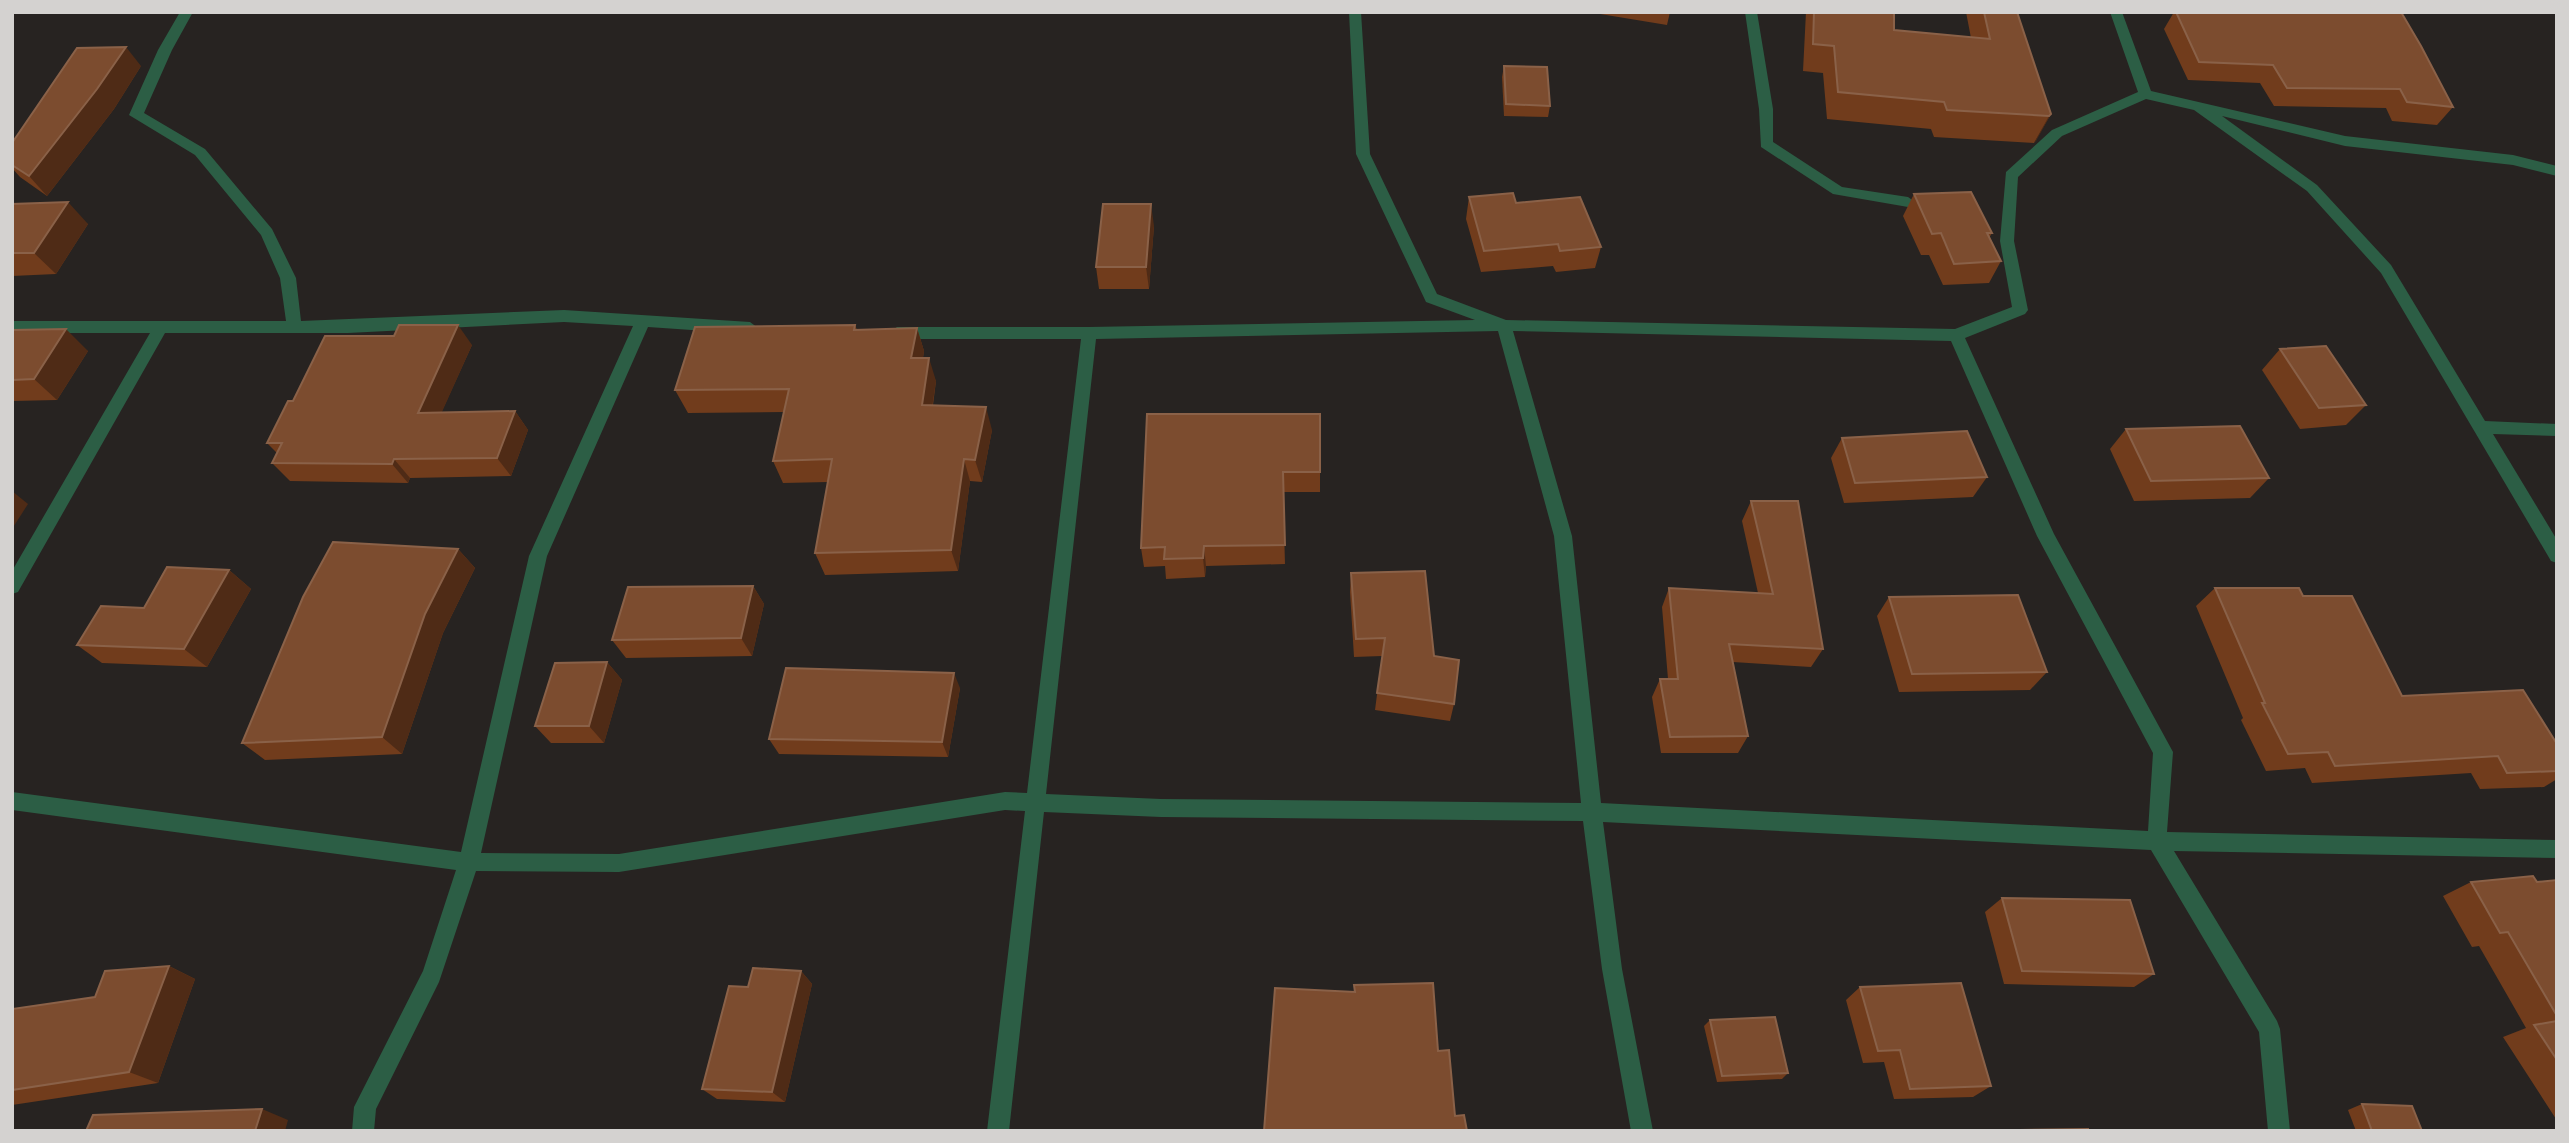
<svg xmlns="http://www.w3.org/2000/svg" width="2569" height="1143" font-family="Bitter,serif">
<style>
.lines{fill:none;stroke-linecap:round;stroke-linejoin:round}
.street{fill:#2c5e45;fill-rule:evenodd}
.wall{fill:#713c1c}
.shaded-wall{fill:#4f2b16}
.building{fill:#7c4c2f;stroke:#8a6148;stroke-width:2}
</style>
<rect width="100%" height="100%" fill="#272321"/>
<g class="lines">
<!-- street -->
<g class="street">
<path d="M180,12H193L172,50L144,113L205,149L272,229L296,278L301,321L564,310L750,322L758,328L750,334L648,327L547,556L481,853L619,854L1005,792L1027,793L1081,339H897L889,333L897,327H1089L1475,320L1426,302L1356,154L1349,12H1361L1370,154L1437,294L1506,320L1955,329L2012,307L2000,241L2006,172L2052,130L2138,92L2110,12H2122L2151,91L2345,136L2513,155L2557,166V176L2513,165L2345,146L2222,116L2317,185L2391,265L2485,421L2557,424V436L2493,434L2557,540V563L2551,561L2381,273L2307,191L2194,110L2146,99L2062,136L2018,177L2014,241L2028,310L2025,314L1965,338L2054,534L2173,752L2167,832L2557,840V858L2174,851L2277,1021L2280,1029L2290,1131H2268L2259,1032L2151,850L1603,822L1622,969L1653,1131H1631L1602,969L1583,821L1161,817L1044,812L1009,1131H987L1025,811L1005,810L619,872L476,871L439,982L376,1109L374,1131H352L354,1107L423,971L456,870L12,810V792L461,852L529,556L633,326L564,322L348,333H165L18,592L12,594V571L150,333H12V321H286L280,278L261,235L195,155L129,115L158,50ZM1498,331L1554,536L1581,803L1161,799L1046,794L1096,339ZM1513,331L1951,341L2037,536L2153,753L2148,831L1601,803L1572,536Z"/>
<polygon points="1745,12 1757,12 1773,109 1773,142 1842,187 1908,197 1915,202 1913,205 1908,207 1833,194 1761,147 1759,109"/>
</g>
</g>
<!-- wall -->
<g class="wall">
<polygon points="1588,12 1670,12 1667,25"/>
<polygon points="1806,12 1894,12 1894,30 1971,38 1966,12 2017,12 2051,114 2034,143 1934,137 1931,129 1827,119 1823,73 1803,71"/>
<polygon points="2174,12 2401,12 2453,107 2437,125 2392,121 2386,108 2274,106 2260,83 2188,80 2164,29"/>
<polygon points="141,66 114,109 47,196 20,177 12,168 12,143"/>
<polygon points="1504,66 1550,106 1548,117 1504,116 1502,77"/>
<polygon points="1914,194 1992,233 1989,238 2001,261 1989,283 1943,285 1929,255 1921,255 1903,216"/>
<polygon points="1469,197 1516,203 1601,247 1595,268 1556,272 1553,266 1481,272 1466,219"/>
<polygon points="12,204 88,224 56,274 12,276"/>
<polygon points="1154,226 1149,289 1099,289 1096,267"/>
<polygon points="855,325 857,330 917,328 924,351 923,358 936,381 933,405 992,430 982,482 970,481 958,571 825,575 815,553 828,482 783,483 773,461 784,412 688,413 675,390"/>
<polygon points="12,330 88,351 57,400 12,401"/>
<polygon points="472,345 441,413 515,411 528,430 511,476 410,478 408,483 290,481 272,463 277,453 267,443 293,401"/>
<polygon points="2280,349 2366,405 2346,425 2300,429 2262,370"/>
<polygon points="1147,414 1320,472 1320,492 1283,492 1285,564 1206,566 1205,577 1166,579 1165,566 1144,567 1141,548"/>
<polygon points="2126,429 2269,478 2250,498 2134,501 2110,449"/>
<polygon points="1842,438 1987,477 1973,497 1844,503 1831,458"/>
<polygon points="1751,501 1823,649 1811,667 1733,662 1748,736 1738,753 1661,753 1652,697 1660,679 1668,679 1662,607 1669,588 1758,593 1742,521"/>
<polygon points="458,549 475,568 443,633 402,754 265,760 242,743"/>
<polygon points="229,570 251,589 207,667 102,663 77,645 144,608"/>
<polygon points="1351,573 1434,656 1454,704 1450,721 1375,710 1382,656 1354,657 1350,592"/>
<polygon points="753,586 764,604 752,656 626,658 612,640"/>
<polygon points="2215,588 2303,596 2402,696 2557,744 2557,779 2544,787 2480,789 2471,773 2312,783 2305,768 2266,771 2241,720 2243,718 2196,606"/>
<polygon points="1889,597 2047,672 2030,690 1899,692 1877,616"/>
<polygon points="607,662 622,680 604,743 551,743 535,726"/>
<polygon points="960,688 948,757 779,754 769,739"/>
<polygon points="2557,880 2557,1119 2556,1119 2503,1037 2526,1028 2479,946 2472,947 2443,896 2471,882 2537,882"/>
<polygon points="2002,898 2154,974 2134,987 2004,984 1985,912"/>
<polygon points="169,966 195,979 158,1083 12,1105 12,1009 95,997"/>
<polygon points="801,971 812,984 785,1102 717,1099 702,1089 748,987"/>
<polygon points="1860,987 1991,1086 1973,1097 1894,1099 1884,1062 1863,1063 1846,1000"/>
<polygon points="1710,1020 1788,1073 1782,1079 1717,1082 1704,1026"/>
<polygon points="2362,1104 2422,1131 2356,1131 2348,1110"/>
</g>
<!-- shaded-wall -->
<g class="shaded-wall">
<polygon points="126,47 141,66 114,109 47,196 29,176"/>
<polygon points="2051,114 2036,141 2034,143 2049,116"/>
<polygon points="68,202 88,224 56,274 34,253"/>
<polygon points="1151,204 1154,226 1149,289 1146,267"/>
<polygon points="458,325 472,345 433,432 418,413"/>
<polygon points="917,328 924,351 919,381 911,358"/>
<polygon points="66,329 88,351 57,400 34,379"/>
<polygon points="929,358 936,381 929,428 922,405"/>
<polygon points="986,407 992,430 982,482 975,460"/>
<polygon points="515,411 528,430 511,476 497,458"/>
<polygon points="394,459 410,478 408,483 392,464"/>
<polygon points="964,459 970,481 958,571 951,550"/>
<polygon points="12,491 28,504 12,529"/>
<polygon points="1204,546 1206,566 1205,577 1203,558"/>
<polygon points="458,549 475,568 443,633 402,754 382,737 425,614"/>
<polygon points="229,570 251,589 207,667 184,649"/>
<polygon points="753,586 764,604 752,656 741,638"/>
<polygon points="607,662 622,680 604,743 589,726"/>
<polygon points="954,673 960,688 948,757 942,742"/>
<polygon points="169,966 195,979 158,1083 129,1072"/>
<polygon points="801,971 812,984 785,1102 772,1092"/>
<polygon points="262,1109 288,1120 285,1131 255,1131"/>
</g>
<!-- building -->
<g class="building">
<polygon points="1814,12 1894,12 1894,30 1990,39 1984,12 2017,12 2051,114 2049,116 1947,110 1944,102 1838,92 1834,46 1813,44"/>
<polygon points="2176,12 2262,13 2261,12 2401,12 2421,46 2453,107 2407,102 2400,89 2287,88 2273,65 2199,62"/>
<polygon points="126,47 97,89 29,176 12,165 12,143 77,48"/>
<polygon points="1504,66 1547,67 1550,106 1506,104"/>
<polygon points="1971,192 1992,233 1987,233 2001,261 1954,264 1941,233 1932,234 1914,194"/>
<polygon points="1513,193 1516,203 1580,197 1601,247 1560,251 1558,244 1484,251 1469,197"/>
<polygon points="68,202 34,253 12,253 12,204"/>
<polygon points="1103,204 1151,204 1146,267 1096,267"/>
<polygon points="399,325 458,325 418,413 515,411 497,458 394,459 392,464 272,463 282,443 267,443 288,401 293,401 325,336 394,336"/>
<polygon points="855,325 854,330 917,328 911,358 929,358 922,405 986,407 975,460 964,459 951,550 815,553 832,459 773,461 789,389 675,390 695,327"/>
<polygon points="66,329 34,379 12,380 12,330"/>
<polygon points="2326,346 2366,405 2319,408 2280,349"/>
<polygon points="1147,414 1320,414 1320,472 1283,472 1285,545 1204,546 1203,558 1164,559 1165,547 1141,548"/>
<polygon points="2240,426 2269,478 2151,481 2126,429"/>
<polygon points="1967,431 1987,477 1855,483 1842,438"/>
<polygon points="1751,501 1798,501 1823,649 1729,644 1748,736 1670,737 1660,679 1678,679 1669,588 1773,594"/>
<polygon points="333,542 458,549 425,614 382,737 242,743 303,597"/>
<polygon points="167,567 229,570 184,649 77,645 101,606 144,608"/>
<polygon points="1425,571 1434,656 1459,660 1454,704 1377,693 1385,638 1356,639 1351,573"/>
<polygon points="753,586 741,638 612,640 628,587"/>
<polygon points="2215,588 2299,588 2303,596 2352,596 2402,696 2523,690 2557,744 2557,771 2507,773 2498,756 2335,766 2328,752 2288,754 2262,703 2265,703"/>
<polygon points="2018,595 2047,672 1912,674 1889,597"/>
<polygon points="607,662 589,726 535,726 555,663"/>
<polygon points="786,668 954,673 942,742 769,739"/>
<polygon points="2533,876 2537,882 2557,880 2557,1016 2508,932 2500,933 2471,882"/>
<polygon points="2002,898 2130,900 2154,974 2022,971"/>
<polygon points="169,966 129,1072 12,1090 12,1009 95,997 105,971"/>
<polygon points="753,968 801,971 772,1092 702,1089 729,986 748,987"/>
<polygon points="1433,983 1438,1051 1449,1050 1455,1116 1464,1115 1467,1131 1264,1131 1275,988 1355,992 1354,985"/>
<polygon points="1961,983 1991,1086 1910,1089 1900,1050 1878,1051 1860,987"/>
<polygon points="1775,1017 1788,1073 1722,1076 1710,1020"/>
<polygon points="2557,1021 2557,1060 2534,1025"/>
<polygon points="2362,1104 2412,1106 2422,1131 2372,1131"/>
<polygon points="262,1109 255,1131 86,1131 93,1115"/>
<polygon points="2088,1129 2088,1131 2019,1130"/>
</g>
<!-- border -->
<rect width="2569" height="1143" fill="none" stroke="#d4d2d0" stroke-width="28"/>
</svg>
